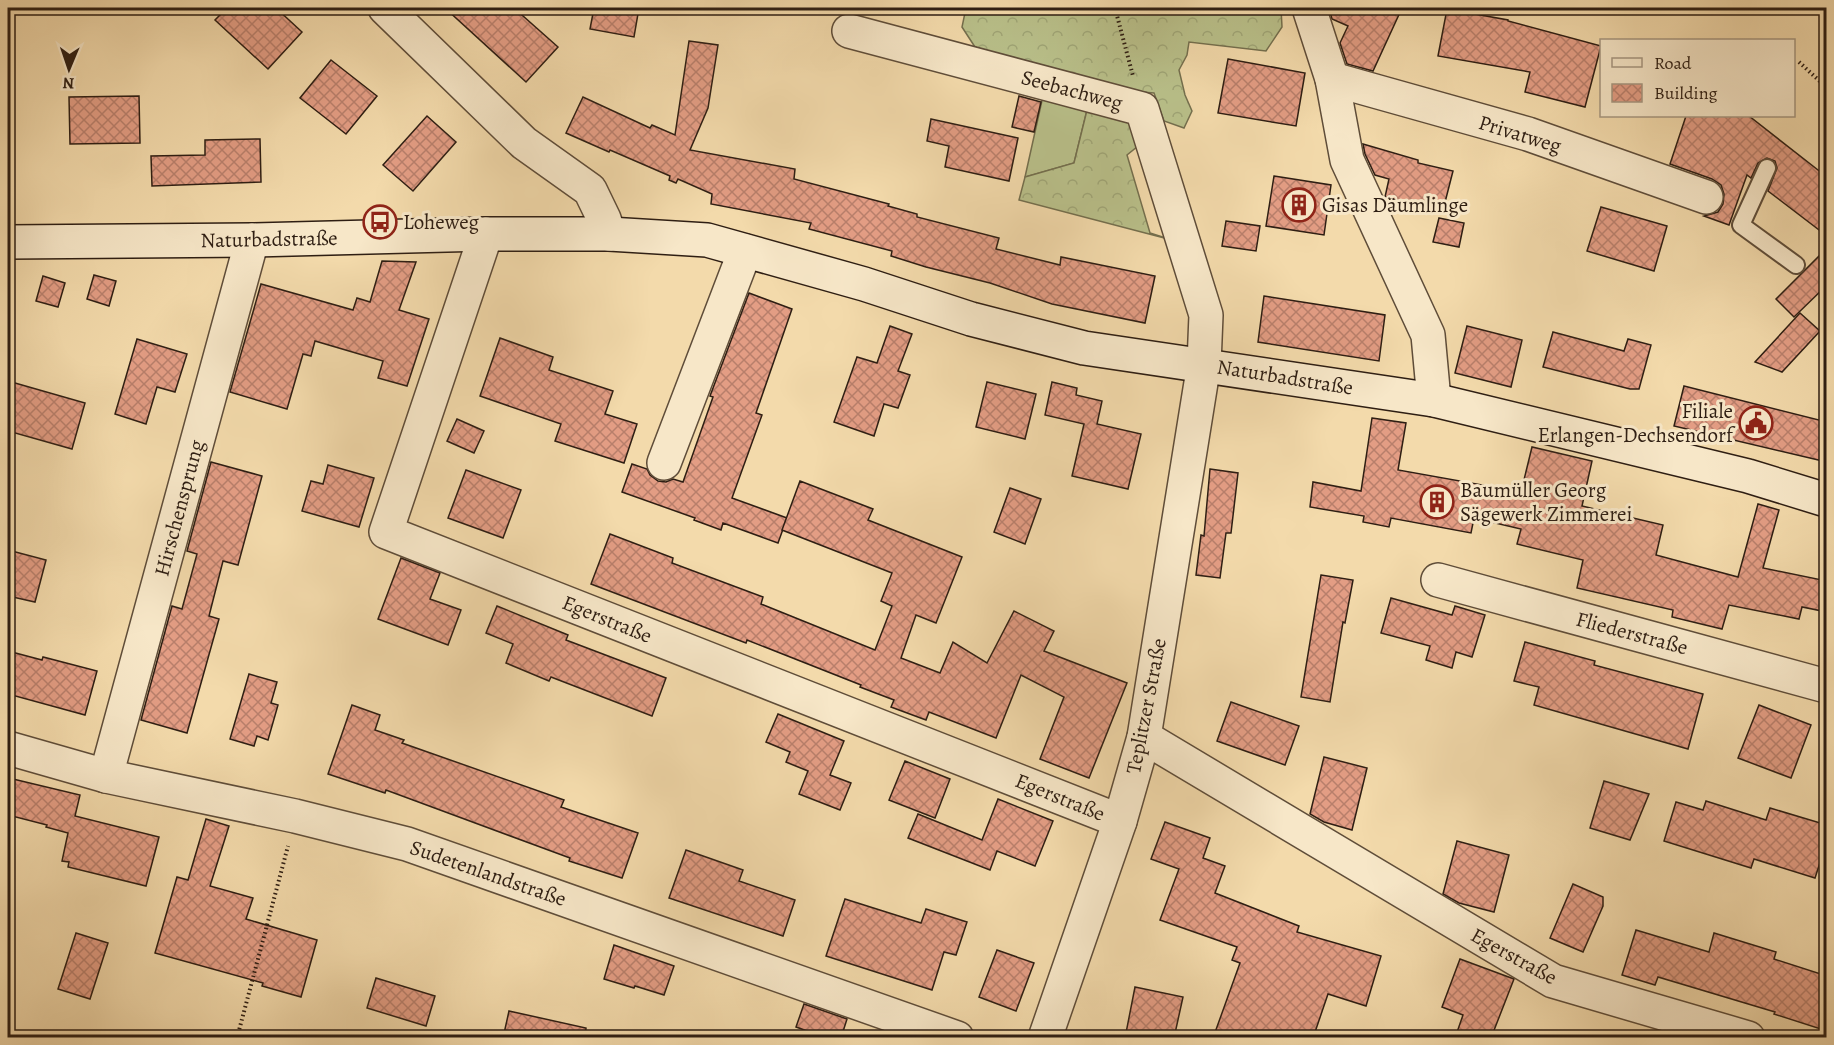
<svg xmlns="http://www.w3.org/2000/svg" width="1834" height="1045" font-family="Alegreya,serif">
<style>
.green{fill:#b9c08a;stroke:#746f4e;stroke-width:1.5}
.forest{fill:url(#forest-crowns);stroke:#746f4e;stroke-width:1.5}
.building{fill:url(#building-cross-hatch);stroke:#2e1e13;stroke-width:1.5}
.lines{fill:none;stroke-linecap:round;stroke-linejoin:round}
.lane-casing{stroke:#5f4d39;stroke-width:20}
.street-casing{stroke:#5f4d39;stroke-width:36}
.secondary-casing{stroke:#2e1e13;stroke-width:36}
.path{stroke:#2e1e13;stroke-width:4;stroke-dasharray:1.5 3;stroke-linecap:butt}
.lane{stroke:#f7e7c8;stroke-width:16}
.street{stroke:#f7e7c8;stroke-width:33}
.secondary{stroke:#f7e7c8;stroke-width:33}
.labels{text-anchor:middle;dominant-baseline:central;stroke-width:6;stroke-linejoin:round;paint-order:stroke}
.street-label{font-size:21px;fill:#2e1e13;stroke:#f7e7c8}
.poi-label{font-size:21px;fill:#2e1e13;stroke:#f7e7c8;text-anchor:start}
</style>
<defs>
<pattern id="forest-crowns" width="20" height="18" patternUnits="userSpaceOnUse" patternTransform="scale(1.5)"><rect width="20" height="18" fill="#b9c08a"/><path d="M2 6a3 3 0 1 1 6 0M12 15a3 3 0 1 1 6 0" fill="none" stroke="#9fa576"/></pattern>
<pattern id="building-cross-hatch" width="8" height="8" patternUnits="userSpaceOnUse" patternTransform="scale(1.5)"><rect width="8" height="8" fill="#e39d84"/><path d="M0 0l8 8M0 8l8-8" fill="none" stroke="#b87f6b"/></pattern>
</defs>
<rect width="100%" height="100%" fill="#f3daab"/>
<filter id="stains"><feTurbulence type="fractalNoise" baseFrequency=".00333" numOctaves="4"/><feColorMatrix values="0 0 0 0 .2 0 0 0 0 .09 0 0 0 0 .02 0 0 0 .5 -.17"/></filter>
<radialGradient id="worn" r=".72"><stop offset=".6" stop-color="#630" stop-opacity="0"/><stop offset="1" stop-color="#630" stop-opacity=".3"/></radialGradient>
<!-- green -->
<polygon class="green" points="1043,96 1088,106 1074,163 1025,177"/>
<!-- forest -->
<g class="forest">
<polygon points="966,8 1281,8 1282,27 1266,51 1189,42 1187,55 1179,70 1185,95 1192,111 1184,128 1164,121 1154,93 1114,90 1076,81 975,47 962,27"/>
<polygon points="1088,106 1135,119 1143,142 1127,155 1150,233 1172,240 1019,200 1025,177 1074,163"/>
</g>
<!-- building -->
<g class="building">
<polygon points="227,8 276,8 302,32 268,69 215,20"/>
<polygon points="445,8 514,8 558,47 526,82"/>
<polygon points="594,8 639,8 634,37 590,29"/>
<polygon points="1329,8 1402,8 1373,71 1347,64 1340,43 1348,26 1332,19"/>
<polygon points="1447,9 1508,20 1508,21 1601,46 1585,107 1525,92 1530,72 1438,56"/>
<polygon points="689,41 718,45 708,108 690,150 795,169 794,179 889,204 888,206 917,214 917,217 999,238 996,249 1060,265 1061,257 1155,276 1145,323 1052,304 990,283 926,267 891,256 892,251 809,229 811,223 711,204 712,194 678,179 676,183 669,180 670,176 610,150 609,152 566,133 583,97 650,128 652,125 675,135"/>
<polygon points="1228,59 1305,73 1296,126 1218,113"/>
<polygon points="331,60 377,96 346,134 300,98"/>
<polygon points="139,96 140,143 70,144 69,97"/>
<polygon points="1019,96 1041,102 1034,132 1012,127"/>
<polygon points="427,116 456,142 413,191 383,165"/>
<polygon points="1686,116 1749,116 1827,177 1827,236 1768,191 1777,168 1775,161 1767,158 1758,163 1751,178 1747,175 1729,225 1704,216 1718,212 1723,204 1724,194 1721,185 1712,179 1670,164"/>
<polygon points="931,119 1018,138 1009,181 945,167 949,146 927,141"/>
<polygon points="260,139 261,182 152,186 151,156 205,155 205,140"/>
<polygon points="1363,144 1418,160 1418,163 1453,171 1442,214 1407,206 1408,203 1385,197 1389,179 1375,175 1365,154"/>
<polygon points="1274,176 1331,185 1324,235 1266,226"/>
<polygon points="1601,207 1667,226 1654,271 1587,251"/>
<polygon points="1439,218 1464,223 1459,247 1433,242"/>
<polygon points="1226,221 1260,226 1256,251 1222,246"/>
<polygon points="1827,248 1827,285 1794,317 1776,299"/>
<polygon points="382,261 416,262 399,310 429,319 407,386 378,378 383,361 315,341 311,356 303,354 287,409 230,392 261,284 353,310 357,298 370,302"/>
<polygon points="94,275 116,281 109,306 87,299"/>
<polygon points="43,276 65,283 58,307 36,301"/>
<polygon points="749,293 792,309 756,413 762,415 732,498 787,518 778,543 723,523 721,530 694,520 695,518 622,492 632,464 647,469 650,475 658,481 666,482 673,479 683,482 713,397 710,396"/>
<polygon points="1264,296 1385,315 1379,361 1258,342"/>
<polygon points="1800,313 1820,331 1782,372 1755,362"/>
<polygon points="890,326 912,334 898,371 910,375 898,408 884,404 874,436 834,422 857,357 877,363"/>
<polygon points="1467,326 1522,340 1511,387 1455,373"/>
<polygon points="1553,332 1624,351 1628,339 1651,345 1639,389 1630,389 1543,367"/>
<polygon points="500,338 553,357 549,370 613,391 605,414 637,424 624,463 555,441 561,424 480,396"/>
<polygon points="137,339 187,354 175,392 157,387 146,424 115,414"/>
<polygon points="8,381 85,403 72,449 8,431"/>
<polygon points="987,382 1036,394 1025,439 976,427"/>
<polygon points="1052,382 1077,388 1076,395 1102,401 1097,424 1141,434 1128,489 1072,476 1084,424 1045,415"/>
<polygon points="1684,386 1827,422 1827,462 1674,426"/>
<polygon points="1372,418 1406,423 1398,470 1521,492 1532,447 1592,461 1582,506 1663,525 1656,555 1738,577 1758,504 1779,510 1763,568 1827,581 1827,612 1802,607 1799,619 1729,605 1722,629 1672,617 1673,610 1577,588 1583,560 1517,544 1521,529 1474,518 1471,533 1391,518 1389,527 1363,522 1364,516 1310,507 1313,482 1361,491"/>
<polygon points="457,419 484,431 474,453 447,441"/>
<polygon points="211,462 262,476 238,565 223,561 209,616 219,619 187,733 141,720 172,606 182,609 197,554 187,551"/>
<polygon points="328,465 374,478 359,527 302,511 311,481 323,484"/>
<polygon points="1210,469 1238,473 1231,533 1226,533 1220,578 1196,575 1201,535 1204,536"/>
<polygon points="466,470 521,490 503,538 448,518"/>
<polygon points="800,481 873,509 868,520 962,557 936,623 916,615 901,658 940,673 953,642 987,663 1014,611 1054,631 1044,651 1127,683 1089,778 1040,759 1064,697 1021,675 996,738 929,712 926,720 891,707 894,700 860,687 861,685 747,640 746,643 591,584 610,534 673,558 672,563 763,597 761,604 875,650 892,606 881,601 892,573 782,530"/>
<polygon points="1010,488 1041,499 1025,544 994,532"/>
<polygon points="8,550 46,560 35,602 8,596"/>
<polygon points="401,558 440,573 430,599 461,610 448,645 378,619"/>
<polygon points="1321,575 1353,580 1345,623 1343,622 1330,702 1301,697"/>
<polygon points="1391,598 1452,615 1455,606 1485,615 1472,657 1456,652 1452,668 1426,660 1430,646 1381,633"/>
<polygon points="497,606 568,635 566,640 666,678 652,716 551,677 549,681 506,663 513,644 486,633"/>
<polygon points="1525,642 1595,661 1594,665 1703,694 1688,749 1534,705 1539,687 1514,681"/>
<polygon points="8,651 42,660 43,657 97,671 85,715 8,694"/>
<polygon points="249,674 277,682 271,703 278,705 268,740 257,736 254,746 230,739"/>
<polygon points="1231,702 1299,726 1285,765 1217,741"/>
<polygon points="352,705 380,715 375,730 404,740 402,743 564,800 561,807 638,833 622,878 569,861 570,858 386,790 385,793 328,774"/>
<polygon points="1759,705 1811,725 1791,778 1738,758"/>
<polygon points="778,714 844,741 830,775 851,783 840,810 799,794 808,771 786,762 790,752 766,742"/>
<polygon points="1324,757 1367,768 1352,830 1324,822 1310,814"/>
<polygon points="905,761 950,779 935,818 889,800"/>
<polygon points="13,779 80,795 75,816 159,837 146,886 68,867 69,862 62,861 68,833 46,827 47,825 8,815 8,801"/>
<polygon points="1604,781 1649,794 1630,840 1590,828"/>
<polygon points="998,799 1053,821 1035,866 997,851 990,870 908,838 918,814 982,840"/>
<polygon points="1706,801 1766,820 1770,808 1827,825 1827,841 1815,878 1754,859 1751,868 1664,841 1676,802 1703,810"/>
<polygon points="206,819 229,826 210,886 253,898 246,919 317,940 301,997 262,986 263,983 155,953 177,877 188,880"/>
<polygon points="1165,822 1210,838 1203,858 1225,866 1215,893 1299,926 1297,932 1381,956 1366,1006 1328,994 1313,1038 1213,1038 1240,963 1232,960 1237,947 1160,920 1179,869 1151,859"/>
<polygon points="1457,841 1509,855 1494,912 1459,903 1443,894"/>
<polygon points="686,850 743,870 739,881 795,900 783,936 669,898"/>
<polygon points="1573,884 1603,897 1603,906 1583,952 1550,938"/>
<polygon points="845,899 921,923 926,909 967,922 956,955 944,952 932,990 826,956"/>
<polygon points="1636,930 1709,952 1714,933 1776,952 1774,959 1827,976 1827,1031 1774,1014 1775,1012 1658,977 1655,985 1622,975"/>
<polygon points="76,933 108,943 90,999 58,989"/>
<polygon points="614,945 674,966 664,995 635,986 634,988 604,979"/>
<polygon points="997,950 1034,963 1016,1011 979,997"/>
<polygon points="1460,959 1514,979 1491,1038 1455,1038 1463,1015 1442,1007"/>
<polygon points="376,978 435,996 426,1026 367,1008"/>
<polygon points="1135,987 1183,997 1174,1038 1125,1038"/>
<polygon points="804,1004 847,1019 841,1038 827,1038 796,1027"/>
<polygon points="509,1011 586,1028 585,1038 503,1038"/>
</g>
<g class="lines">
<!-- lane casing -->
<g class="lane-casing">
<polyline id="lane" points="1767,168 1741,225 1796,265"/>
</g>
<!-- street casing -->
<g class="street-casing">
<g id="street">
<polyline points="385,8 524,143 590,190 604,219 609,234"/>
<polyline points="1309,8 1332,79 1347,160 1428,335 1434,400"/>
<polyline points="849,31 1142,109 1206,315 1204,364 1144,737 1120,821 1045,1038"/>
<polyline points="1332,79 1528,134 1706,197"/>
<polyline points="486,234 386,532 1120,821"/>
<polyline points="664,463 745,251"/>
<polyline points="1438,580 1826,686"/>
<polyline points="1144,737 1553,981 1748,1038"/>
<polyline points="8,748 106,776 295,816 407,844 957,1038"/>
<polyline points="106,776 252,240"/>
</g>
</g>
<!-- secondary casing -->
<g class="secondary-casing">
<polyline id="secondary" points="8,242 252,240 486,234 609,234 707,240 864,284 971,319 1084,348 1434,400 1748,476 1826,500"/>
</g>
<!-- path -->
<g class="path">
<polyline points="1115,8 1133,76"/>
<polyline points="1799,62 1826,87"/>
<polyline points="237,1038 288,846"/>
</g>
<!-- lane -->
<use href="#lane" class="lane"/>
<!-- street -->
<use href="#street" class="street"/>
<!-- secondary -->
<use href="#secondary" class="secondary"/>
</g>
<!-- icons -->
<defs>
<g id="building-ring" transform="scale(1.725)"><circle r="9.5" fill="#f7e7c8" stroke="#8f2418" stroke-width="1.5"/><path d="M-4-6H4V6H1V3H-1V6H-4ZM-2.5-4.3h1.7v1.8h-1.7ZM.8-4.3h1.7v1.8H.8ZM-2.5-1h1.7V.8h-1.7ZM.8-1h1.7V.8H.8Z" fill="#8f2418"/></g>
<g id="bus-ring" transform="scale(1.725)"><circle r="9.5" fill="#f7e7c8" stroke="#8f2418" stroke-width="1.5"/><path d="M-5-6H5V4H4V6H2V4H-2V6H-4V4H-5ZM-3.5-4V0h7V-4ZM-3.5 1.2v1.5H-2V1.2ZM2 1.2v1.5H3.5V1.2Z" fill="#8f2418"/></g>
<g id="civic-ring" transform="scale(1.725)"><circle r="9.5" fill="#f7e7c8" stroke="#8f2418" stroke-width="1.5"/><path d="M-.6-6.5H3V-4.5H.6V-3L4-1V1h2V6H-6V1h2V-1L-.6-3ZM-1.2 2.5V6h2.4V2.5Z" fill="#8f2418"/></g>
</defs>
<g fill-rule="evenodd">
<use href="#building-ring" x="1299" y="205"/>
<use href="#bus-ring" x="380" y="222"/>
<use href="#civic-ring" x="1756" y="423"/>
<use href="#building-ring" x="1437" y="502"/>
</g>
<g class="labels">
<!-- street labels -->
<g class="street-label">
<text transform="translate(1072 90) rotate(15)">Seebachweg</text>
<text transform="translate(1520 134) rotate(17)">Privatweg</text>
<text transform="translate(269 239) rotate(-1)">Naturbadstraße</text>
<text transform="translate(1285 377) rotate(9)">Naturbadstraße</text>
<text transform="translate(179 508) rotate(-75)">Hirschensprung</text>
<text transform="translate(607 619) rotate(22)">Egerstraße</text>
<text transform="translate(1632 633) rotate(15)">Fliederstraße</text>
<text transform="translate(1146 706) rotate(-79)">Teplitzer Straße</text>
<text transform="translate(1060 797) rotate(22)">Egerstraße</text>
<text transform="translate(488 873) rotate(19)">Sudetenlandstraße</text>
<text transform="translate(1514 956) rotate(29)">Egerstraße</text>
</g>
<!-- poi labels -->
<g class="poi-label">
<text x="1322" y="205">Gisas Däumlinge</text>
<text x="403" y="222">Loheweg</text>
<text x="1733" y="411" text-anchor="end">Filiale<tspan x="1733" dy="24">Erlangen-Dechsendorf</tspan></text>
<text x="1460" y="490">Baumüller Georg<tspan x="1460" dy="24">Sägewerk Zimmerei</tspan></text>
</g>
</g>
<!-- margin -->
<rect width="1834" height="1045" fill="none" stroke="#f3daab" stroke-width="30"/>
<rect x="9" y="9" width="1816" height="1027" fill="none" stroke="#2e1e13" stroke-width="3"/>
<rect x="15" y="15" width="1804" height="1015" fill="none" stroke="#2e1e13" stroke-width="1.5"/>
<!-- legend -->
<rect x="1600" y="39" width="195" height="78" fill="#f7e7c8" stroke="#a79780" stroke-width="1.5"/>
<rect x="1612" y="58" width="30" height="9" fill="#f7e7c8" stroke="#a79780" stroke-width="1.5"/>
<text x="1654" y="69" font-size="18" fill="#2e1e13">Road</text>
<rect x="1612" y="84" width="30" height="18" fill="url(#building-cross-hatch)" stroke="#a79780" stroke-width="1.5"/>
<text x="1654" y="99" font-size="18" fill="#2e1e13">Building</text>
<!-- north arrow -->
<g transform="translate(69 69) rotate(182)" stroke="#f7e7c8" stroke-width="4.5" paint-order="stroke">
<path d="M0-4.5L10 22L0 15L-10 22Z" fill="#2e1e13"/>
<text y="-9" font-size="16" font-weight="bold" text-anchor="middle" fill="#2e1e13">N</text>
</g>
<rect width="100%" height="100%" filter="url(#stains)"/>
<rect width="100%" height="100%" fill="url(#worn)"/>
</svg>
